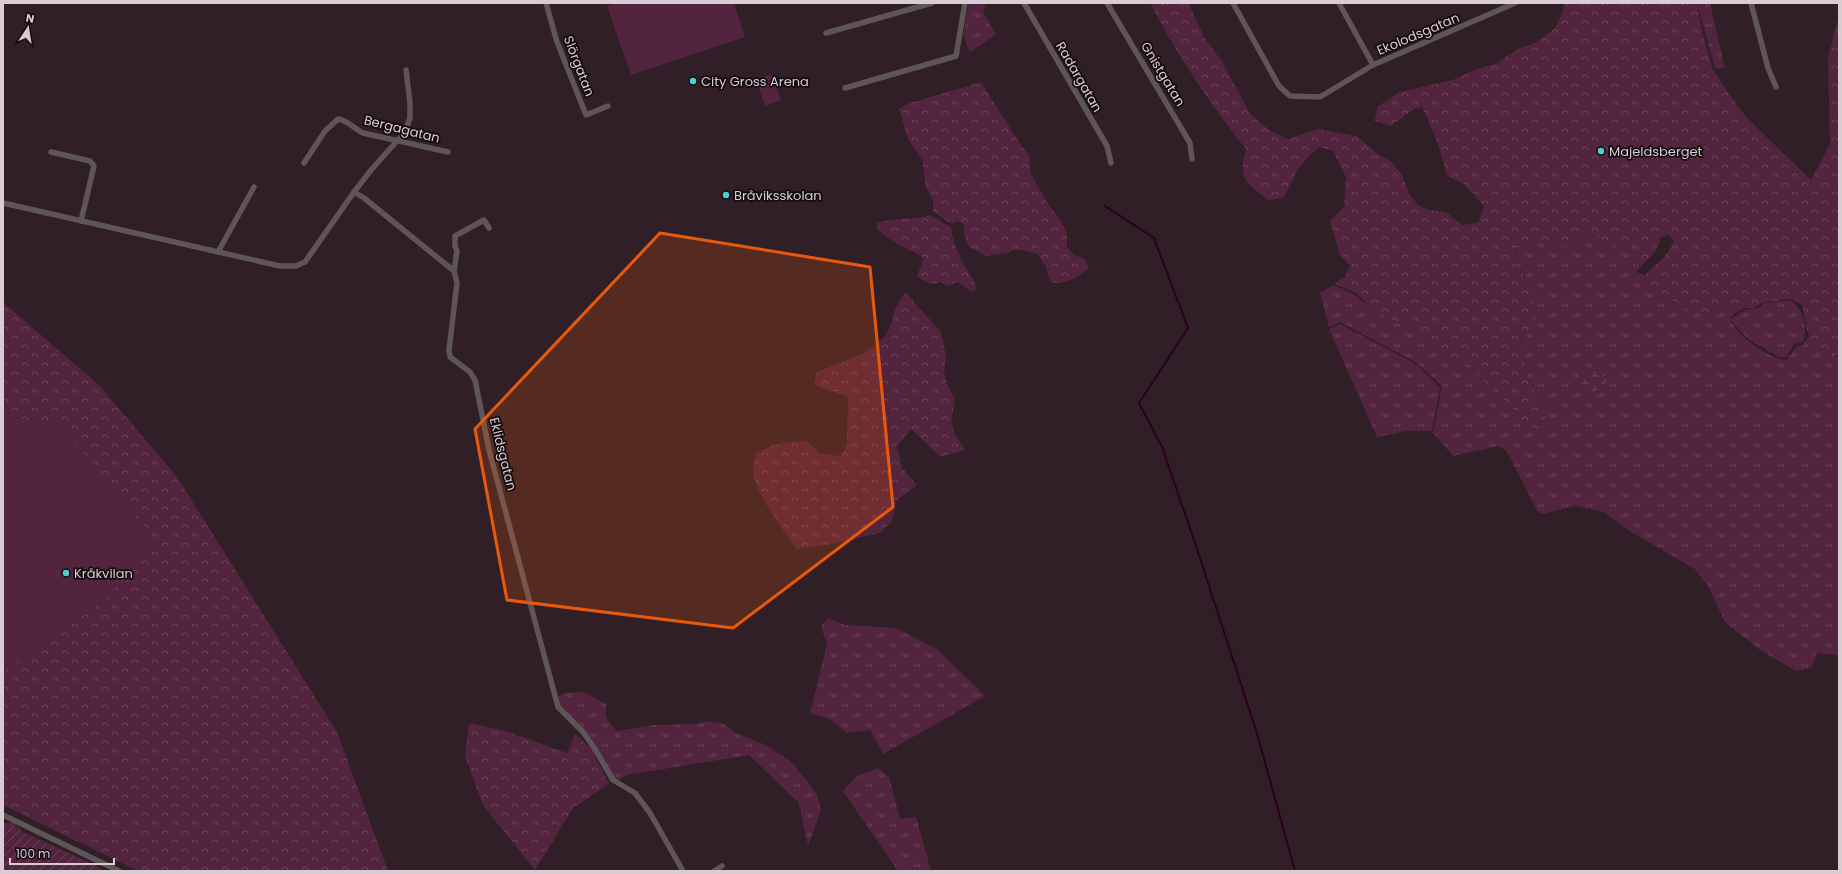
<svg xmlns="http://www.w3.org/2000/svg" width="1842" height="874" font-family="Poppins,sans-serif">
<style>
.grass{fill:url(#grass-tufts)}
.forest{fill:url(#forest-crowns)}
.wetland{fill:url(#wetland-marsh)}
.garden{fill:url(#garden-furrows)}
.pitch{fill:#53243e}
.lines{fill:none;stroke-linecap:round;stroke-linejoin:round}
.stream{stroke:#280219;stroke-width:2}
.minor{stroke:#5e5559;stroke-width:5.5}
.marked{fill:#e8590c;fill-opacity:0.2;stroke:#e8590c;stroke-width:3;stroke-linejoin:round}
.poi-dot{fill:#52cdd0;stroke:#130b0f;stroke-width:1.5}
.labels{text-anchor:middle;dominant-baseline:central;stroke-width:3.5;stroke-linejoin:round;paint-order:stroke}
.street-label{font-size:13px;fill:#d9cdd3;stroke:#130b0f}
.poi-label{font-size:13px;fill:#d9cdd3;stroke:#130b0f;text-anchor:start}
</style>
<defs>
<pattern id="grass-tufts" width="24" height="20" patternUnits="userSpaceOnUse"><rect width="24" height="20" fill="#53243e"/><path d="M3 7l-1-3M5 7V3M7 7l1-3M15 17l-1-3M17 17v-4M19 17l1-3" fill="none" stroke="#6b4359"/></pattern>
<pattern id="forest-crowns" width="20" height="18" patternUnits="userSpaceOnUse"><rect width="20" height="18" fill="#53243e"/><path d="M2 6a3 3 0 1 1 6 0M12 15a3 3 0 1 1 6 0" fill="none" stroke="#6b4359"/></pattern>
<pattern id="wetland-marsh" width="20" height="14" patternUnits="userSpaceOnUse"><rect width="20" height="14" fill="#53243e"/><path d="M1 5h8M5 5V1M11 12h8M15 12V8" fill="none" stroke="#6b4359"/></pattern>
<pattern id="garden-furrows" width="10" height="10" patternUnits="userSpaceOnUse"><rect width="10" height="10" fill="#53243e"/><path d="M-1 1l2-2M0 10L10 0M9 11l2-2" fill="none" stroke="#6b4359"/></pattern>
</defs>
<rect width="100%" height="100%" fill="#301f27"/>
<!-- grass -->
<g class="grass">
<polygon points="969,3 986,3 983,12 996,35 970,52 963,35"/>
<polygon points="1697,3 1710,3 1725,68 1715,68"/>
<path d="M1589,228L1616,246L1621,244L1635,254L1636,272L1645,275L1647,286L1657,297L1670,300L1689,312L1710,315L1727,307L1735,313L1730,318L1731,319L1747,309L1759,308L1764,303L1790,300C1804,310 1808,326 1803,342L1794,344L1787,357H1779L1748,339L1731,320C1737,337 1770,359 1787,360L1797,346L1803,345L1810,334L1821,357H1836L1839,353V657L1837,655L1817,653L1811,668L1796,671L1760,650L1725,622L1708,586L1695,569L1628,530L1604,512L1576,506L1543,514L1538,512L1506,450L1498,446L1453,456L1433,433L1442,386L1417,363L1340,322L1329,328L1320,293L1333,285L1354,294L1373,309L1394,321L1414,329L1431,341L1442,355L1471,365L1484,382L1510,405L1523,421L1548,411L1529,381L1525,366L1522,336L1526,277L1514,258L1517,246L1534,242L1572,247L1581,233Z"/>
<polygon points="1340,324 1416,364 1440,388 1432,431 1406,431 1377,437 1329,329"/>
<polygon points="828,618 845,625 896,628 938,650 985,696 883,754 870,730 847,733 831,720 810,713 827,644 821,627"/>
<polygon points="583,692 606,704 606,717 616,731 653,725 697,724 707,721 724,724 735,733 766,745 789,760 804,777 817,795 821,810 808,846 799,803 749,755 627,775 617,781 596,749 560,708 557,697 565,693"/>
<polygon points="878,768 889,777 900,819 916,817 931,871 898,871 843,791 857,776"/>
</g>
<!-- forest -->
<g class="forest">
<path d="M1150,3H1188L1205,39L1221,60L1251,115L1269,130L1288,139L1318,129L1357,136L1375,152L1391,162L1402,175L1409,194L1418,205L1428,210L1446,212L1462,225L1478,223L1484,206L1463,183L1447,176L1437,141L1422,107L1414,109L1391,126L1375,121L1377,107L1399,92L1453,80L1474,70L1495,64L1518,49L1537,42L1555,28L1563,11V3H1697L1701,27L1712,68L1725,88L1745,116L1811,180L1830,144L1828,59L1839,14V353L1828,362L1821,357L1807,330L1802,305C1789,296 1789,299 1775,301C1765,302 1762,301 1754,308H1745L1735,313L1727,307L1710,315L1689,312L1671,300L1657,297L1647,286L1645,275L1665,256L1674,242L1669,234L1660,238C1658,254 1645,260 1636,272L1635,254L1621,244L1604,253L1601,237L1589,229L1581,233L1572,247L1533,242L1517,246L1514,258C1529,282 1538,303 1535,331L1522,337L1525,366L1529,381L1548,411L1544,426L1537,431L1523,421L1510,405L1484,382L1471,365L1441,355L1431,341L1414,329L1394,321L1373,309L1355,292L1334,284L1345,277L1350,266L1340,255L1330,221L1344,207L1345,195L1346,177L1333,151L1319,147C1312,153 1305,160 1299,168C1293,177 1290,188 1283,198L1268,200C1245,182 1238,179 1246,149C1210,104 1177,55 1150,3Z"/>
<path d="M981,82L1022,147L1029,154L1031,174L1048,204L1060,219L1067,233V247L1074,255L1085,259L1089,268C1078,278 1065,285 1050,282L1046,266L1037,254L1034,253L1022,250H1014L1007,253L987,256L969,247L964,234V224L957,221L951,224L933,211V201L926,187L922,160L908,139L899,109L907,104Z"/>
<path d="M930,215L951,227C952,239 958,254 964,265C969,274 976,281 977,290L971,291L957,282L947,286L940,282C930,286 926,282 917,276L924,258C908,248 890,242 877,229V223C894,217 911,221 930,215Z"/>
<path d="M905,292L941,332L946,357L944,371L947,384L955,399L951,423L955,434L965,450L941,457L911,429L897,446L902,468L917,485L897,500L891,522L880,533L832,544L797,549C784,531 752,490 753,468C753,463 755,458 756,453L773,445L795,441H806L821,454L841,456L847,444L848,397C836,390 824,392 814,383L817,372L865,353L885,336L892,323L894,311Z"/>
<polygon points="3,302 100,386 177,477 337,732 388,871 138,871 3,805 3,671 101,603 59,424 3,417"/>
<polygon points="469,723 506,731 567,753 575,734 591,748 609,784 573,808 535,870 483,805 465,756"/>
</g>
<!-- wetland -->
<path class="wetland" d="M1584,370C1596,370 1601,371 1607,382L1594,392L1579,388L1572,379Z"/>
<!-- garden -->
<polygon class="garden" points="12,822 23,832 101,868 100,871 3,871 3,824"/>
<!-- pitch -->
<g class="pitch">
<polygon points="615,3 734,3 745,37 631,75 607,6"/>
<polygon points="771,74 781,100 765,106 756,80"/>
<polygon points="3,417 59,424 157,542 101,603 3,671"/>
</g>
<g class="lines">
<!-- stream -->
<polyline class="stream" points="1105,206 1154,238 1188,328 1139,403 1162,447 1194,540 1256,730 1295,871"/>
<!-- minor -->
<g class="minor">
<polyline points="546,3 557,42 586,115 608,106"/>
<polyline points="1024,3 1107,146 1111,163"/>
<polyline points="1107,3 1190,143 1192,159"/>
<polyline points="1233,3 1279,86 1290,96 1320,97 1373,65 1515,3"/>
<polyline points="1339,3 1373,65"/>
<polyline points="1751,3 1768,68 1776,87"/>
<polyline points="826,33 932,3"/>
<polyline points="406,70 410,103 410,118 405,132 371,170 354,192 364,198 454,271 457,283 449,350 450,357 470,372 475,380 489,450 558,707 583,732 595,749 613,780 635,793 650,813 683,871"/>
<polyline points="845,88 956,56 965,3"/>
<polyline points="51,152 90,161 94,166 81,221"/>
<path d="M304,163L325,131L338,119C347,120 355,129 363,133L448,152"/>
<polyline points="3,203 280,266 296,266 305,262 354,192"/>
<polyline points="218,252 254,187"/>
<polyline points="454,271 457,251 455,246 455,236 484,220 489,228"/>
<polyline points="3,815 119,871"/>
<polyline points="714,871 722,866"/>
</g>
</g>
<!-- marked area -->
<path class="marked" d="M660,233L870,267L893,507L733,628L507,600L475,429Z"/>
<!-- markers -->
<g class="poi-dot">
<circle cx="693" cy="81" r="4"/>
<circle cx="1601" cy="151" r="4"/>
<circle cx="726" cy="195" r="4"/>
<circle cx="66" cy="573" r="4"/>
</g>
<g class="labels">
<!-- street labels -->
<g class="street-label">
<text transform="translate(1418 34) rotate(-23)">Ekolodsgatan</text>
<text transform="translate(579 66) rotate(69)">Slörgatan</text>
<text transform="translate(1163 74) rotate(59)">Gnistgatan</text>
<text transform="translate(1079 77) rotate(60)">Radargatan</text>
<text transform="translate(402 129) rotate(14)">Bergagatan</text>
<text transform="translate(503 454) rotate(76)">Eklidsgatan</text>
</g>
<!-- poi labels -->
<g class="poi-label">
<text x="701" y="81">City Gross Arena</text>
<text x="1609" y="151">Majeldsberget</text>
<text x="734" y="195">Bråviksskolan</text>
<text x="74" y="573">Kråkvilan</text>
</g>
</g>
<!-- border -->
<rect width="1842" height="874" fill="none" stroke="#d9cdd3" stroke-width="8"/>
<!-- north arrow -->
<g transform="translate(28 28) rotate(12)" stroke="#130b0f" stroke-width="3" paint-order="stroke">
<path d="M0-3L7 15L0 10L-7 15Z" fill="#d9cdd3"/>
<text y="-6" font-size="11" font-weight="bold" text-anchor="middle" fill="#d9cdd3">N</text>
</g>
<!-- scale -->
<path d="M10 858v6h104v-6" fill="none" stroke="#d9cdd3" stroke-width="2"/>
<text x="16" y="858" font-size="12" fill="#d9cdd3" stroke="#130b0f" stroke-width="3" paint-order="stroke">100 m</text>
</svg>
